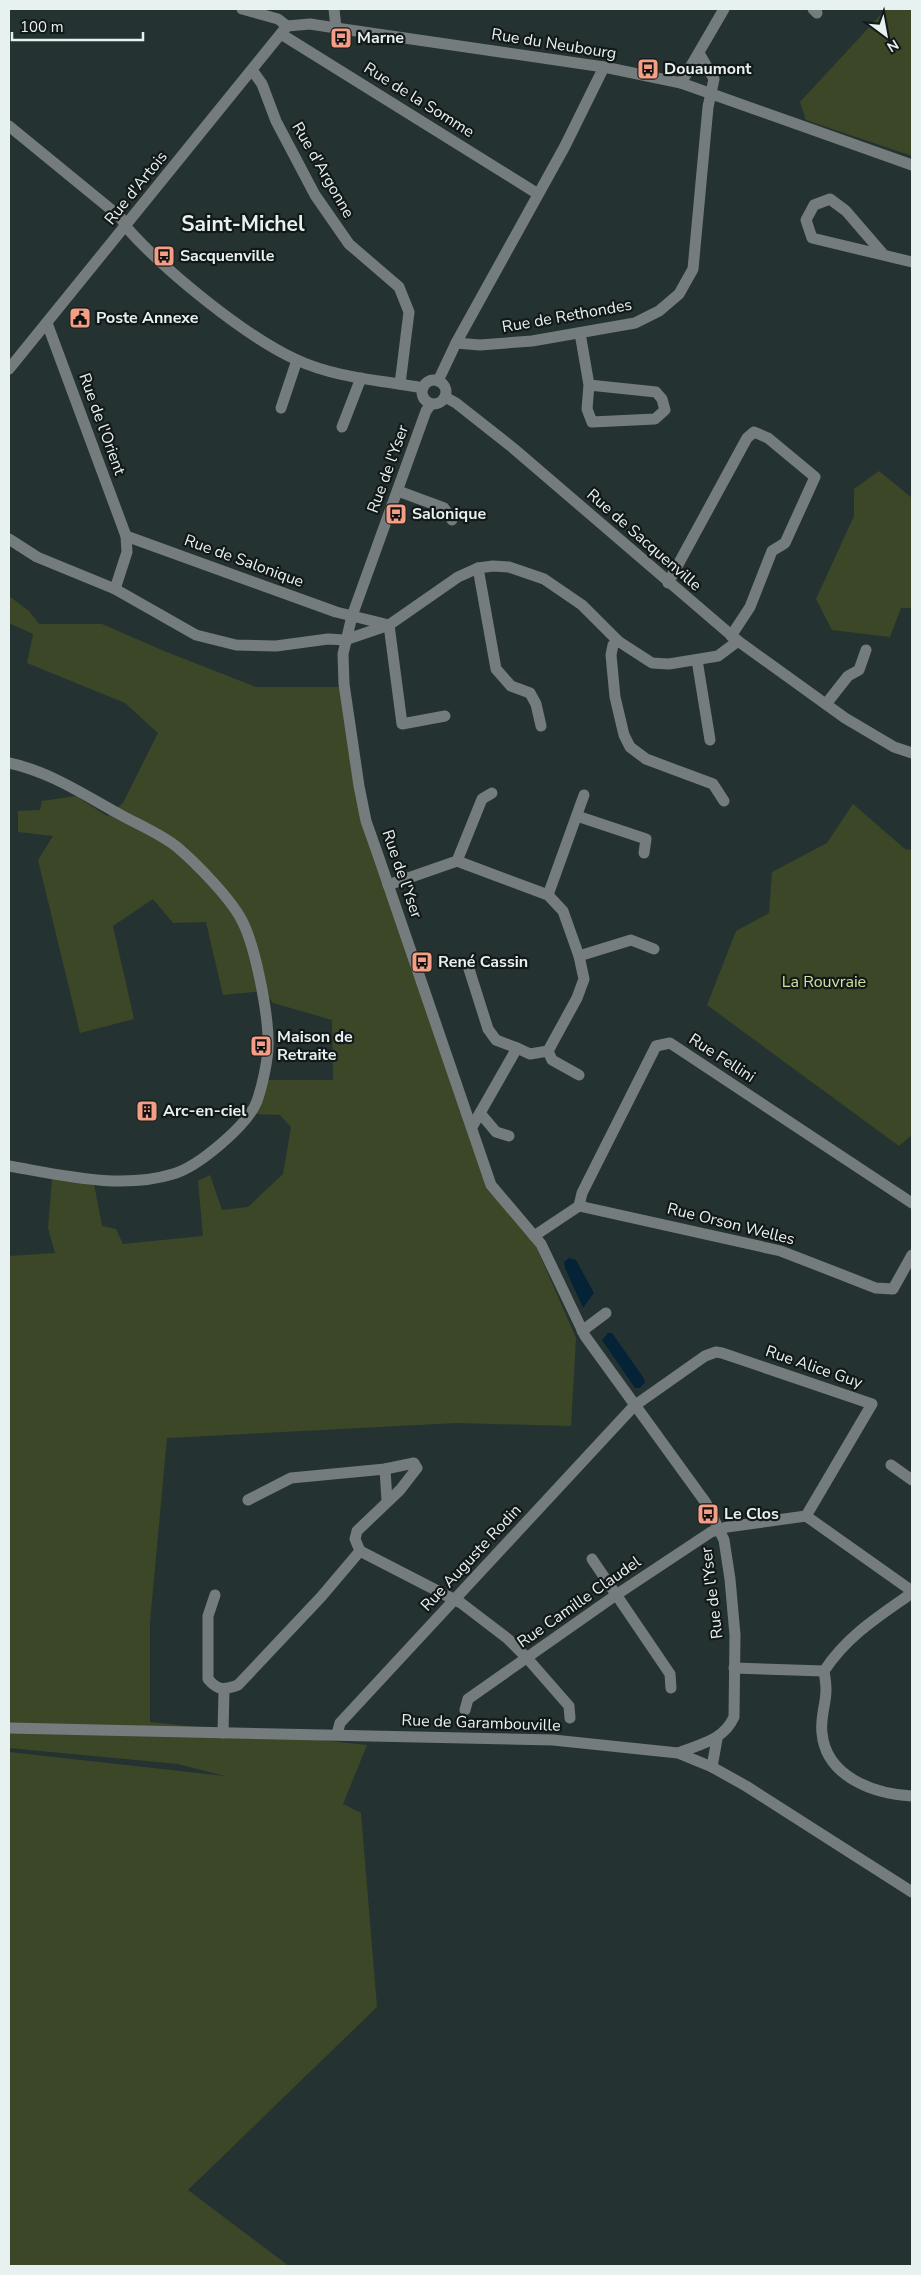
<svg xmlns="http://www.w3.org/2000/svg" width="921" height="2275" font-family="'Nunito Sans',sans-serif">
<style>
.green{fill:#3c4727}
.water{fill:#042336}
.lines{fill:none;stroke-linecap:round;stroke-linejoin:round}
.minor{stroke:#757c7e;stroke-width:11}
.labels{text-anchor:middle;dominant-baseline:central;stroke-width:4.5;stroke-linejoin:round;paint-order:stroke}
.poi-label{font-size:16px;font-weight:bold;fill:#e7f1ef;stroke:#131918;text-anchor:start}
.street-label{font-size:16px;fill:#e7f1ef;stroke:#131918}
.park-label{font-size:16px;fill:#cce49f;stroke:#131918}
.district-label{font-size:21px;font-weight:bold;fill:#e7f1ef;stroke:#131918}
</style>
<rect width="100%" height="100%" fill="#243331"/>
<!-- green -->
<g class="green">
<polygon points="886,9 912,9 912,156 806,120 800,102"/>
<polygon points="879,471 912,498 912,608 901,608 890,637 832,630 816,599 854,516 854,489"/>
<polygon points="9,596 29,611 39,624 102,624 164,651 256,687 341,687 365,825 490,1192 536,1246 576,1338 571,1426 456,1423 167,1438 150,1622 150,1722 367,1745 343,1804 361,1813 377,2007 188,2190 289,2266 9,2266 9,1752 225,1776 178,1764 9,1748 9,1256 55,1253 48,1228 52,1179 94,1184 102,1226 116,1229 123,1244 203,1236 198,1181 210,1175 222,1210 248,1207 283,1174 291,1127 280,1115 256,1114 268,1080 333,1080 332,1020 273,1003 264,991 223,995 206,922 173,923 153,899 113,926 134,1019 80,1033 38,860 53,836 18,832 18,811 40,810 42,801 76,796 107,816 123,803 158,733 125,703 27,663 33,634 9,623"/>
<polygon points="853,804 905,849 912,850 912,1135 899,1146 707,1005 736,931 769,913 772,872 827,843"/>
</g>
<!-- water -->
<g class="water">
<polygon points="569,1258 576,1260 594,1293 583,1308 565,1268 564,1262"/>
<polygon points="608,1333 612,1333 643,1377 645,1382 640,1388 635,1388 602,1340"/>
</g>
<g class="lines">
<!-- minor -->
<g class="minor">
<polyline points="242,9 278,19 287,26 310,24 336,28 604,67 681,83 912,165"/>
<polyline points="334,9 336,28"/>
<polyline points="813,9 817,13"/>
<polyline points="281,34 538,194"/>
<polyline points="252,70 262,84 276,121 315,195 349,244 399,287 409,312 400,384"/>
<polyline points="681,83 724,9"/>
<path d="M9,126L119,216C123,220 124,224 127,228C165,271 246,337 297,360C336,378 381,380 423,388"/>
<polyline points="884,255 846,211 830,199 814,205 806,220 812,238 912,262"/>
<polyline points="47,323 126,536 127,552 115,589"/>
<polyline points="580,333 589,385 656,392 662,399 665,410 655,419 592,422 587,409 589,385"/>
<polyline points="456,343 480,345 532,341 635,323 659,311 679,294 693,269 708,107 714,79 699,53"/>
<polyline points="9,369 287,26"/>
<circle cx="434" cy="392" r="12"/>
<polyline points="438,381 456,343 565,146 604,67"/>
<polyline points="445,397 456,403 513,448 738,641 845,718 894,747 912,753"/>
<path d="M431,404L426,411L352,616L343,654L344,684L359,786L366,821L378,855L491,1185L541,1244L585,1336L706,1503L724,1540L730,1579L735,1635L734,1717C723,1741 700,1744 678,1753"/>
<polyline points="281,408 297,360"/>
<polyline points="342,427 361,378"/>
<polyline points="398,491 444,508 452,520"/>
<polyline points="126,536 336,612 389,625"/>
<polyline points="9,539 37,557 115,589 196,635 236,645 276,646 328,639 345,640 389,625 458,577 478,568 493,566 509,567 544,579 582,605 618,641 652,663 669,664 718,656 738,641"/>
<polyline points="478,568 496,669 511,686 530,693 536,704 541,726"/>
<polyline points="668,583 747,438 754,432 768,438 815,477 785,543 772,551 750,607 731,636"/>
<polyline points="389,625 402,724 445,716"/>
<polyline points="618,641 613,645 611,655 615,697 624,735 630,747 646,759 713,784 724,801"/>
<polyline points="697,660 710,740"/>
<polyline points="826,704 848,676 859,670 866,650"/>
<path d="M9,763C49,771 86,796 121,815C139,825 161,834 177,847C196,863 228,896 240,917C255,942 269,1016 268,1046C268,1060 262,1087 257,1101C248,1125 198,1167 173,1174C121,1190 62,1175 9,1166"/>
<polyline points="577,816 646,839 644,853"/>
<polyline points="457,861 548,895 563,911 579,956 631,940 654,949"/>
<polyline points="388,885 457,861 482,799 492,793"/>
<polyline points="548,895 584,795"/>
<polyline points="469,969 488,1029 496,1040 517,1048"/>
<polyline points="548,1051 552,1060 579,1075"/>
<polyline points="480,1113 496,1132 509,1136"/>
<polyline points="472,1127 517,1048 530,1054 548,1051 577,998 584,979 579,956"/>
<polyline points="579,1206 781,1251 876,1288 893,1289 912,1255"/>
<polyline points="534,1236 579,1206 582,1193 656,1046 670,1043 912,1203"/>
<polyline points="582,1331 606,1313"/>
<polyline points="891,1465 912,1480"/>
<polyline points="385,1469 387,1501"/>
<polyline points="248,1500 291,1478 385,1469 414,1463 417,1468 400,1490 357,1531 355,1539 360,1551"/>
<polyline points="360,1551 461,1603 508,1639 527,1658 569,1706 570,1718"/>
<polyline points="592,1559 670,1674 671,1688"/>
<path d="M215,1595L208,1616V1679C218,1691 224,1690 238,1685L321,1597L360,1551"/>
<polyline points="734,1668 824,1671"/>
<path d="M824,1671C825,1677 826,1684 826,1690C826,1704 820,1718 822,1733C826,1777 874,1794 912,1796"/>
<path d="M824,1671C847,1636 879,1616 912,1593"/>
<polyline points="465,1710 468,1699 616,1595 711,1532 727,1527 806,1516 912,1591"/>
<polyline points="9,1728 553,1740 678,1753 712,1767 746,1786 912,1892"/>
<polyline points="223,1733 224,1690"/>
<polyline points="337,1734 340,1723 634,1406 705,1356 716,1352 722,1353 872,1404 806,1516"/>
<polyline points="712,1767 717,1739"/>
</g>
</g>
<!-- icons -->
<defs>
<g id="bus-square" transform="scale(1.125)"><rect x="-9" y="-9" width="18" height="18" rx="4" fill="#f49e86" stroke="#131918"/><path d="M-5-6H5V4H4V6H2V4H-2V6H-4V4H-5ZM-3.5-4V0h7V-4ZM-3.5 1.2v1.5H-2V1.2ZM2 1.2v1.5H3.5V1.2Z" fill="#111"/></g>
<g id="civic-square" transform="scale(1.125)"><rect x="-9" y="-9" width="18" height="18" rx="4" fill="#f49e86" stroke="#131918"/><path d="M-.6-6.5H3V-4.5H.6V-3L4-1V1h2V6H-6V1h2V-1L-.6-3ZM-1.2 2.5V6h2.4V2.5Z" fill="#111"/></g>
<g id="building-square" transform="scale(1.125)"><rect x="-9" y="-9" width="18" height="18" rx="4" fill="#f49e86" stroke="#131918"/><path d="M-4-6H4V6H1V3H-1V6H-4ZM-2.5-4.3h1.7v1.8h-1.7ZM.8-4.3h1.7v1.8H.8ZM-2.5-1h1.7V.8h-1.7ZM.8-1h1.7V.8H.8Z" fill="#111"/></g>
</defs>
<g fill-rule="evenodd">
<use href="#bus-square" x="341" y="38"/>
<use href="#bus-square" x="648" y="69"/>
<use href="#bus-square" x="164" y="256"/>
<use href="#civic-square" x="80" y="318"/>
<use href="#bus-square" x="396" y="514"/>
<use href="#bus-square" x="422" y="962"/>
<use href="#bus-square" x="261" y="1046"/>
<use href="#building-square" x="147" y="1111"/>
<use href="#bus-square" x="708" y="1514"/>
</g>
<g class="labels">
<!-- poi labels -->
<g class="poi-label">
<text x="357" y="38">Marne</text>
<text x="664" y="69">Douaumont</text>
<text x="180" y="256">Sacquenville</text>
<text x="96" y="318">Poste Annexe</text>
<text x="412" y="514">Salonique</text>
<text x="438" y="962">René Cassin</text>
<text x="277" y="1037">Maison de<tspan x="277" dy="18">Retraite</tspan></text>
<text x="163" y="1111">Arc-en-ciel</text>
<text x="724" y="1514">Le Clos</text>
</g>
<!-- street labels -->
<g class="street-label">
<text transform="translate(554 44) rotate(9)">Rue du Neubourg</text>
<text transform="translate(419 100) rotate(32)">Rue de la Somme</text>
<text transform="translate(323 170) rotate(60)">Rue d'Argonne</text>
<text transform="translate(136 188) rotate(-51)">Rue d'Artois</text>
<text transform="translate(567 316) rotate(-10)">Rue de Rethondes</text>
<text transform="translate(102 424) rotate(70)">Rue de l'Orient</text>
<text transform="translate(388 469) rotate(-70)">Rue de l'Yser</text>
<text transform="translate(644 540) rotate(41)">Rue de Sacquenville</text>
<text transform="translate(244 561) rotate(20)">Rue de Salonique</text>
<text transform="translate(402 874) rotate(71)">Rue de l'Yser</text>
<text transform="translate(722 1058) rotate(33)">Rue Fellini</text>
<text transform="translate(731 1224) rotate(14)">Rue Orson Welles</text>
<text transform="translate(814 1367) rotate(19)">Rue Alice Guy</text>
<text transform="translate(471 1558) rotate(-47)">Rue Auguste Rodin</text>
<text transform="translate(712 1593) rotate(-97)">Rue de l'Yser</text>
<text transform="translate(579 1602) rotate(-35)">Rue Camille Claudel</text>
<text transform="translate(481 1723) rotate(2)">Rue de Garambouville</text>
</g>
<!-- park labels -->
<g class="park-label">
<text x="824" y="982">La Rouvraie</text>
</g>
<!-- district labels -->
<g class="district-label">
<text x="243" y="224">Saint-Michel</text>
</g>
</g>
<!-- border -->
<rect width="921" height="2275" fill="none" stroke="#e7f1ef" stroke-width="20"/>
<!-- north arrow -->
<g transform="translate(886 35) rotate(148)" stroke="#131918" stroke-width="4" paint-order="stroke">
<path d="M0-4L9 19L0 12L-9 19Z" fill="#e7f1ef"/>
<text y="-8" font-size="14" font-weight="bold" text-anchor="middle" fill="#e7f1ef">N</text>
</g>
<!-- scale -->
<path d="M12 32v8h131v-8" fill="none" stroke="#e7f1ef" stroke-width="2.5"/>
<text x="20" y="32" font-size="15" fill="#e7f1ef" stroke="#131918" stroke-width="4" paint-order="stroke">100 m</text>
</svg>
